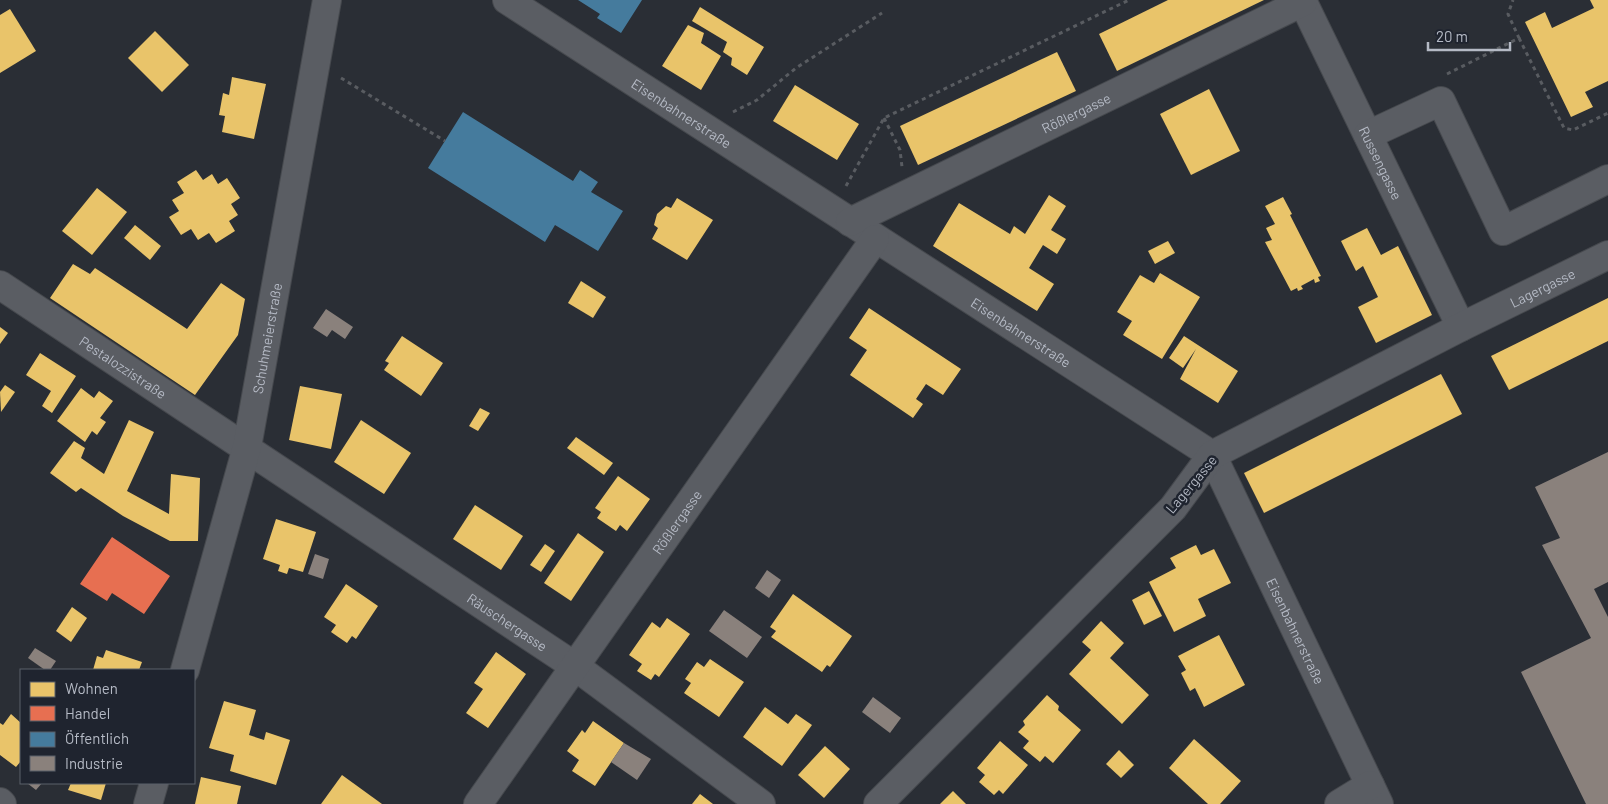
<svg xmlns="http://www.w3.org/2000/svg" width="1608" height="804" font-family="Barlow,sans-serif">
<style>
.homes{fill:#e9c46a}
.shops{fill:#e76f51}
.public{fill:#457b9d}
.industry{fill:#8a817c}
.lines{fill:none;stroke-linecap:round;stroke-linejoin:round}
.minor-casing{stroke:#46494e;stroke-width:30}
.path{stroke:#595c61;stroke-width:3;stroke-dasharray:4 4;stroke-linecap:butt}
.minor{stroke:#5a5d63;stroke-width:28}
.labels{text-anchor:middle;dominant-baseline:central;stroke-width:5;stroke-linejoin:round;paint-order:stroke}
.street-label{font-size:14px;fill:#b5bac5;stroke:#1f242f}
</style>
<rect width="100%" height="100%" fill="#2a2e35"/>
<!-- homes -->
<g class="homes">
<polygon points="1168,0 1264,0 1117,71 1099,34"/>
<polygon points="1590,0 1608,0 1608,81 1585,92 1593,107 1571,117 1525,22 1545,12 1552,28 1594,8"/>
<polygon points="700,7 764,47 747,75 731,65 732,58 723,52 727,42 692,21"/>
<polygon points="10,9 36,51 0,73 0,15"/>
<polygon points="688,25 704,33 701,43 721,56 701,90 662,66"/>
<polygon points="155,31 189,65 162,92 128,58"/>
<polygon points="1057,52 1076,91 918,165 900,126"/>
<polygon points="232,77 266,84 254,139 222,132 225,116 219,115 223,93 229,95"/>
<polygon points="795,85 859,124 837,160 773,121"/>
<polygon points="1209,89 1240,151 1191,175 1160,114"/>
<polygon points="196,170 203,180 212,174 218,184 227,178 240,198 231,204 238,215 229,221 235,231 216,243 209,233 198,240 191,229 181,235 169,217 179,211 172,200 184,193 177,182"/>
<polygon points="97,188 127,212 92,255 62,231"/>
<polygon points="1049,195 1066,206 1051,230 1066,239 1057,254 1043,245 1029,268 1054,284 1037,311 933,246 959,203 1010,234 1014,226 1025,234"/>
<polygon points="1283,197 1292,214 1290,215 1321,276 1318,277 1320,281 1315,283 1314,279 1301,286 1303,289 1298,291 1297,288 1291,291 1265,242 1272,240 1266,228 1275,224 1265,206"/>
<polygon points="677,198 713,220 687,260 652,239 658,228 654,225 657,214 666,206 671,208"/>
<polygon points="135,225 161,246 150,260 124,238"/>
<polygon points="1367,228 1381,255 1398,246 1432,315 1376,343 1358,307 1378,297 1363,266 1356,271 1341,241"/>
<polygon points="1168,241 1175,253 1155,264 1148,251"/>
<polygon points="73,264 90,274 95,268 187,329 221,283 245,299 238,335 195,395 50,298"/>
<polygon points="1160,273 1200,297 1162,359 1123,335 1132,321 1117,312 1140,275 1154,283"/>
<polygon points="581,281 606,297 593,318 568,303"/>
<polygon points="1608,298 1608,341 1509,390 1491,356"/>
<polygon points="869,308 961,369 943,395 926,384 916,399 923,404 913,418 850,375 867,350 849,338"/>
<polygon points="0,327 8,333 0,344"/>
<polygon points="402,336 443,363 421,396 384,370 389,363 385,361"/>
<polygon points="1184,336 1238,371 1218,403 1180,379 1196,349 1183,368 1169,358"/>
<polygon points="40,353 76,376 52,413 42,406 51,391 26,375"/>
<polygon points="1441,374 1462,414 1264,513 1244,473"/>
<polygon points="5,385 15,392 1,412 0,392"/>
<polygon points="300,386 342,394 331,449 289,440"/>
<polygon points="81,388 94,398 99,391 113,401 100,418 106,422 97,435 92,431 85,442 57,421"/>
<polygon points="480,408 490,413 478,431 469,426"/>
<polygon points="129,420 154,432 127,491 169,514 171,474 200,478 198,541 170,541 123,516 81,488 76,492 50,473 74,441 85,448 81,458 104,474"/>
<polygon points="361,420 411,453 384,494 334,462"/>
<polygon points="576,437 613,463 604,475 567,448"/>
<polygon points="618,476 650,499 627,531 620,525 616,531 597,518 601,512 595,508"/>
<polygon points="475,505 523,536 501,570 453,539"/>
<polygon points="276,519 316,532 303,572 289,568 287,574 278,571 280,565 263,559"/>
<polygon points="578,533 604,552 571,601 544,583"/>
<polygon points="545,544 555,551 541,572 530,565"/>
<polygon points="1196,545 1201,555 1214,549 1231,583 1198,599 1206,616 1174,632 1149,582 1176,568 1170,558"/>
<polygon points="346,584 378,606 356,639 352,636 347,643 331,632 336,625 324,617"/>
<polygon points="1149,591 1162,616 1144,625 1132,600"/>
<polygon points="793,594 852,636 830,667 827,665 822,672 771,637 776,631 770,627"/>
<polygon points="72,607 87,618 71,642 56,631"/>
<polygon points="667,618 690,634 659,677 655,674 651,680 637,671 642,664 629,655 652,622 660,628"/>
<polygon points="1101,621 1124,643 1110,658 1149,695 1122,724 1069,674 1091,650 1082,642"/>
<polygon points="1219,635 1245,685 1204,707 1195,688 1190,691 1181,673 1186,670 1178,656"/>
<polygon points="106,650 142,662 139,670 93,670 97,656 103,658"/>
<polygon points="496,652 526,674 488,728 466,713 483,689 474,683"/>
<polygon points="710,659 744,682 719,717 684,693 691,683 685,679 697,662 704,667"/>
<polygon points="1047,695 1059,706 1058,710 1081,730 1053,763 1045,756 1040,762 1023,748 1029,741 1018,732 1025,725 1023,721"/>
<polygon points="224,701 256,710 249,735 264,740 266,732 290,740 276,785 230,771 234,755 209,748"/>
<polygon points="765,707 788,724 796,714 812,725 782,766 743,737"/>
<polygon points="11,714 21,723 21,761 16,767 0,755 0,723 3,725"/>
<polygon points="593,721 624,743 595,786 572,771 579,760 567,751 582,730 585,733"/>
<polygon points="1194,739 1241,781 1220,804 1208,804 1169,768"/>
<polygon points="1000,741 1028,765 1003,794 999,790 994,795 979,782 985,775 977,768"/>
<polygon points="825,746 850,769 824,798 798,775"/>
<polygon points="1119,750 1134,765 1121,778 1106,764"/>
<polygon points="342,775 382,804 321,804"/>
<polygon points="201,777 241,786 237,804 195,804"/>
<polygon points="71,783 106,783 101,800 68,790"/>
<polygon points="953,791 966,804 940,804"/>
<polygon points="700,794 713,804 692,804"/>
</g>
<!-- shops -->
<polygon class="shops" points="112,537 170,576 144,614 112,593 107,601 80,584"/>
<!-- public -->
<g class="public">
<polygon points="578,0 642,0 621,33 597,18 600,14"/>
<polygon points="463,112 573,181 580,170 598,182 591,192 623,211 598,251 555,225 545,242 428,168"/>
</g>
<!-- industry -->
<g class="industry">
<polygon points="326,309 353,327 345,339 332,330 327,337 313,328"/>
<polygon points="1608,452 1608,582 1594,589 1608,617 1608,804 1586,804 1521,672 1591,638 1542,545 1560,538 1535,487"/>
<polygon points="315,554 329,559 323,579 308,574"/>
<polygon points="767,570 781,580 769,598 755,588"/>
<polygon points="724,610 762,637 747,658 709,631"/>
<polygon points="35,648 56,661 50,670 45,670 28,658"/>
<polygon points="873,697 901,718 890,733 862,712"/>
<polygon points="624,743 651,759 637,780 611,762"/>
<polygon points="27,783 42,783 36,790"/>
</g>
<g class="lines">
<!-- minor casing -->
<g class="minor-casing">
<g id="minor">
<path id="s1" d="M507,0L1212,455L1379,804"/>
<path id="s2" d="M1302,0L1461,327"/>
<polyline points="1368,135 1441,101 1503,231 1608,179"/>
<path id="s3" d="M850,222L1303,2"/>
<path id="s4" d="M0,285L576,667L761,804"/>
<path id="s5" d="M185,670L247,447L327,0"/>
<polyline points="0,802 2,804"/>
<polyline points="148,804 154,783"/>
<path id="s6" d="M478,804L875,239"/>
<path id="s7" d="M878,804L1173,508L1212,455L1461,327L1608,255"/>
<polyline points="1339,804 1370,785"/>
</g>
</g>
<!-- path -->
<g class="path">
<polyline points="1519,38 1564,128 1573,130 1608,113"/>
<polyline points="1447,74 1519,38 1508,14 1513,0"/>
<polyline points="341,78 445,141"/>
<polyline points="733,112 757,100 796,68 882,13"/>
<polyline points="884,118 900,150 902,167"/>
<polyline points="846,186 884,118 1129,0"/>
</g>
<!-- minor -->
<use href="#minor" class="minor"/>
</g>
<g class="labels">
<!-- street labels -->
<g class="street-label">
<text stroke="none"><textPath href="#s3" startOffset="251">Rößlergasse</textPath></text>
<text stroke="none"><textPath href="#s1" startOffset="208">Eisenbahnerstraße</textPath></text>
<text stroke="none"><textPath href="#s2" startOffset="181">Russengasse</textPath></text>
<text stroke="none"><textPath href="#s7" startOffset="854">Lagergasse</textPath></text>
<text stroke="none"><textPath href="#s1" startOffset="612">Eisenbahnerstraße</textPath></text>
<text stroke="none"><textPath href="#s5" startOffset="342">Schuhmeierstraße</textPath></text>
<text stroke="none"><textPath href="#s4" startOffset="148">Pestalozzistraße</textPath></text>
<text transform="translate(1191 484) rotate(-50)">Lagergasse</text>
<text stroke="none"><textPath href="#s6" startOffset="345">Rößlergasse</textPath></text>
<text stroke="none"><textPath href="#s4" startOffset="609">Räuschergasse</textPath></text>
<text stroke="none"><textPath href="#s1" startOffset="1034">Eisenbahnerstraße</textPath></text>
</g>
</g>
<!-- legend -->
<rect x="20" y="669" width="175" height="115" fill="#1f242f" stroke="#5b606b"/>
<rect x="30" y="682" width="25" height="15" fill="#e9c46a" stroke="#5b606b"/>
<text x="65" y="694" font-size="15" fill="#b5bac5">Wohnen</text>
<rect x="30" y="706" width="25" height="15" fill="#e76f51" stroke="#5b606b"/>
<text x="65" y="719" font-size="15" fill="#b5bac5">Handel</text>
<rect x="30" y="732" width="25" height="15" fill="#457b9d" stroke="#5b606b"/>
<text x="65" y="744" font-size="15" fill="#b5bac5">Öffentlich</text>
<rect x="30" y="756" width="25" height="15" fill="#8a817c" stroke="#5b606b"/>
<text x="65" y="769" font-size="15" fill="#b5bac5">Industrie</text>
<!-- scale -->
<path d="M1428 42v8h82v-8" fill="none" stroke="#b5bac5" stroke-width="2.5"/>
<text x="1436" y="42" font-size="15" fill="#b5bac5" stroke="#1f242f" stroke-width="4" paint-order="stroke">20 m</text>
</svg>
